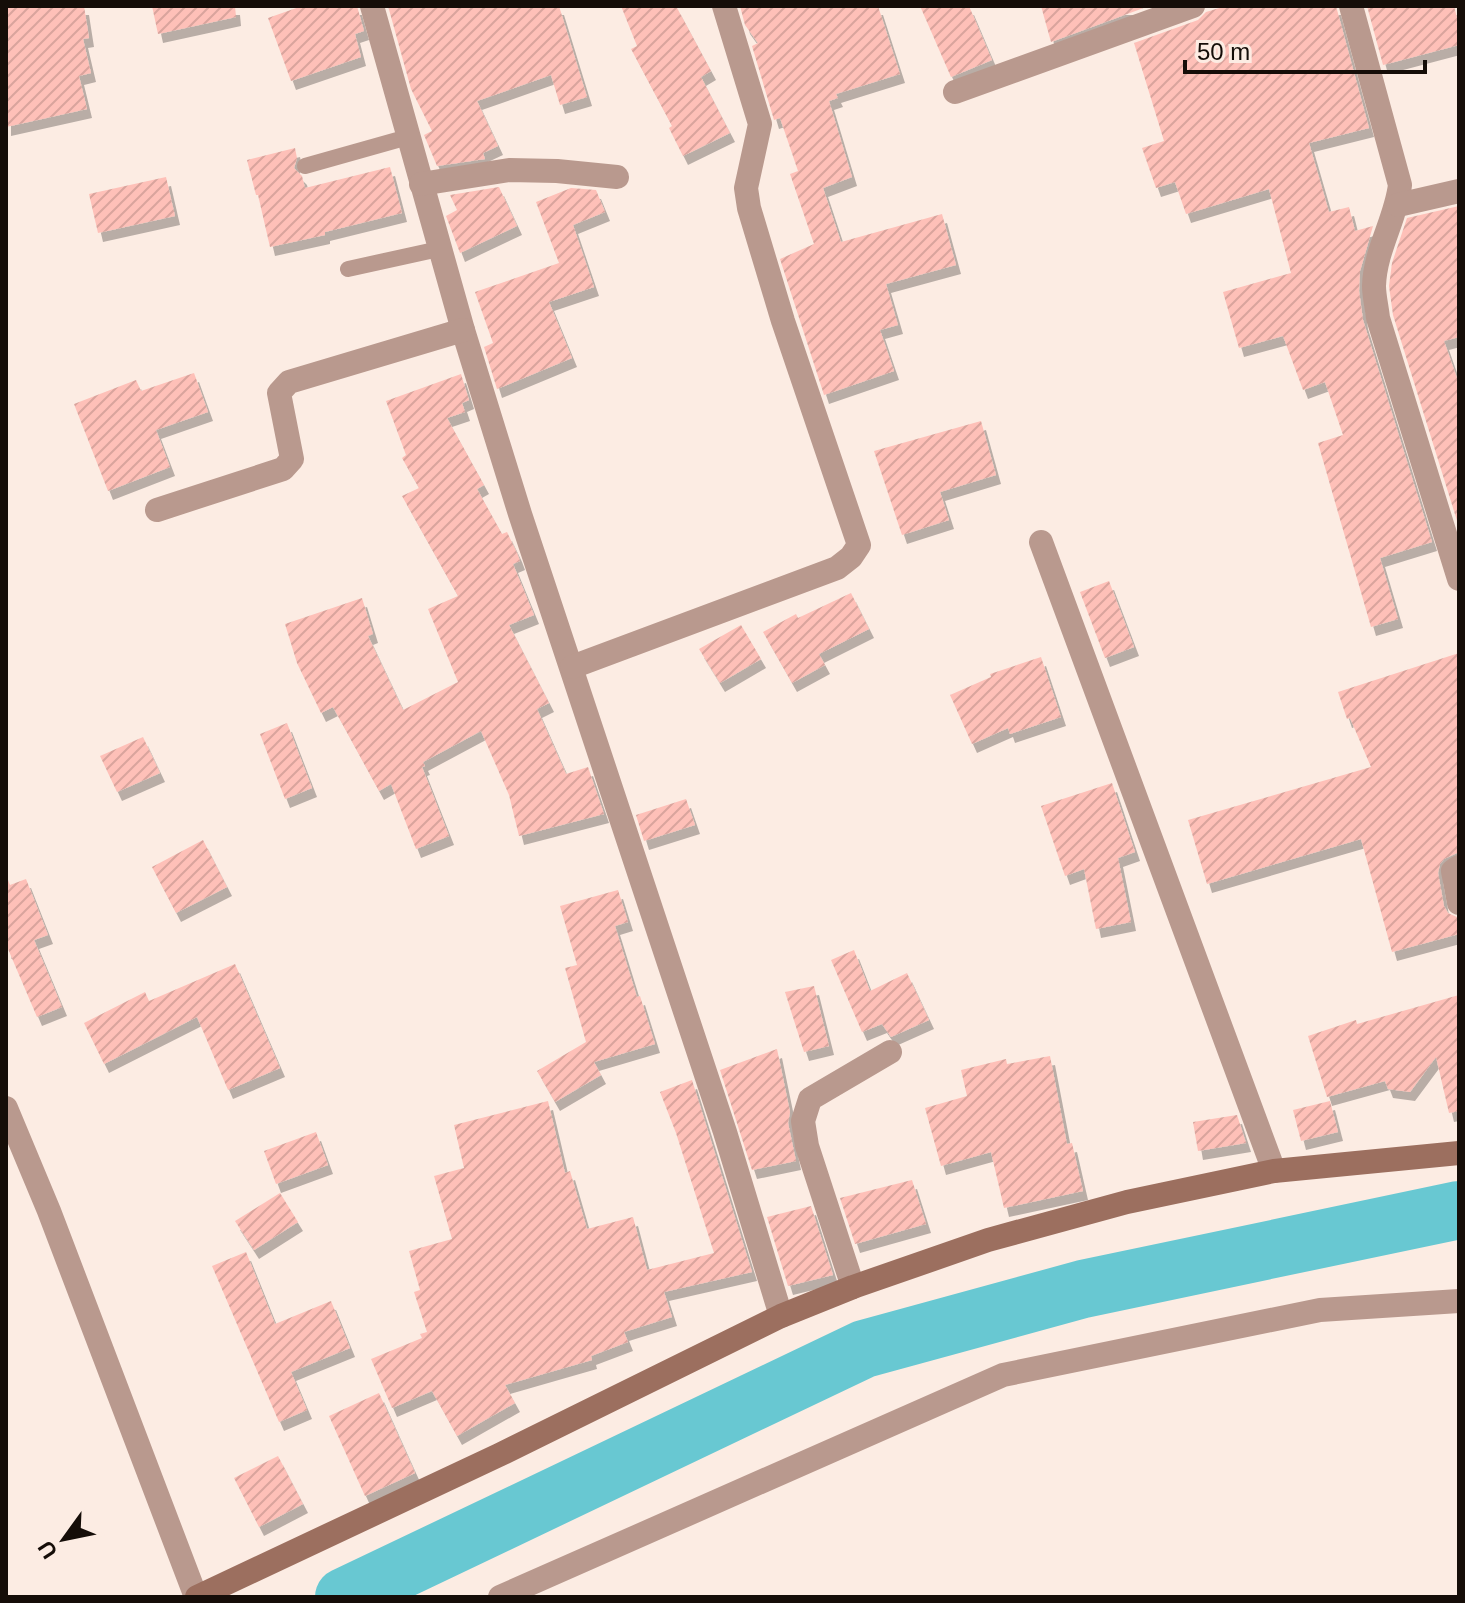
<svg xmlns="http://www.w3.org/2000/svg" width="1465" height="1603" font-family="Arial,sans-serif">
<style>
.lines{fill:none;stroke-linecap:round;stroke-linejoin:round}
.river{stroke:#68c8d2;stroke-width:58}
.building{fill:url(#building-hatch);filter:url(#shadow)}
.lane{stroke:#b9998e;stroke-width:16}
.street{stroke:#b9998e;stroke-width:24}
.secondary{stroke:#9c6f5f;stroke-width:24}
</style>
<defs>
<pattern id="building-hatch" width="6" height="6" patternUnits="userSpaceOnUse" patternTransform="scale(2)"><rect width="6" height="6" fill="#fec0b8"/><path d="M-1 1l2-2M0 6l6-6M5 7l2-2" fill="none" stroke="#d9a49d"/></pattern>
<filter id="shadow"><feDropShadow dx="5" dy="9" stdDeviation="0" flood-color="#0004"/></filter>
</defs>
<rect width="100%" height="100%" fill="#fcece3"/>
<g class="lines">
<!-- river -->
<polyline class="river" points="344,1597 864,1349 1083,1289 1459,1210"/>
</g>
<!-- building -->
<g class="building">
<polygon points="6,6 84,6 89,38 83,39 91,73 79,76 87,109 6,127"/>
<polygon points="152,6 235,6 236,17 158,34"/>
<polygon points="302,6 357,6 364,31 355,34 361,57 291,81 268,18"/>
<polygon points="388,6 559,6 587,97 560,105 551,75 477,101 498,146 483,153 485,159 437,166 424,135 432,131 411,89"/>
<polygon points="621,6 676,6 711,71 701,77 730,133 683,156 669,128 672,126 631,49 637,46"/>
<polygon points="740,6 878,6 900,74 836,94 838,98 829,101 852,177 823,188 841,242 942,214 956,265 886,284 898,325 880,330 894,371 824,395 780,259 814,244 790,174 798,171 780,118 774,120 752,46 758,43 745,25"/>
<polygon points="920,6 969,6 992,60 951,77"/>
<polygon points="1041,6 1149,6 1051,42"/>
<polygon points="1226,6 1336,6 1369,128 1309,143 1329,212 1349,207 1355,231 1373,226 1360,271 1359,291 1363,320 1432,542 1380,558 1398,619 1371,627 1318,443 1343,435 1325,382 1303,390 1283,336 1239,348 1223,292 1291,273 1269,189 1186,214 1175,182 1156,188 1142,148 1164,141 1134,43 1198,20 1206,12"/>
<polygon points="1367,6 1454,6 1459,26 1459,45 1383,65"/>
<polygon points="295,148 297,158 294,168 302,176 305,188 390,167 402,213 325,232 325,235 270,247 258,195 256,195 247,160"/>
<polygon points="166,177 175,216 98,233 89,194"/>
<polygon points="499,187 517,226 460,253 446,216 457,210 450,195"/>
<polygon points="571,188 596,190 605,212 573,225 594,287 549,302 572,358 497,389 484,347 493,343 475,292 559,263 536,202"/>
<polygon points="1459,206 1459,337 1444,341 1459,384 1458,524 1393,315 1389,286 1392,263 1407,218"/>
<polygon points="194,373 208,412 156,430 170,467 108,491 74,404 136,380 141,391"/>
<polygon points="461,374 469,400 462,403 465,412 447,418 484,485 477,489 502,534 507,532 517,553 520,561 513,564 534,615 509,625 549,703 537,709 566,774 588,767 604,814 519,836 509,795 481,731 423,762 425,766 422,767 449,836 416,849 391,784 379,791 333,707 321,713 297,663 285,624 362,598 373,634 368,636 403,710 458,682 428,609 458,596 402,496 419,488 402,458 406,455 386,401"/>
<polygon points="981,421 996,475 940,492 949,520 902,535 874,451"/>
<polygon points="1109,581 1134,647 1105,658 1080,592"/>
<polygon points="851,593 869,629 819,654 825,665 792,683 763,632 796,614 798,618"/>
<polygon points="741,625 761,659 720,683 699,649"/>
<polygon points="1459,653 1459,852 1444,859 1440,864 1438,873 1444,906 1448,913 1459,918 1459,934 1392,952 1361,839 1207,884 1188,820 1371,767 1350,718 1347,719 1338,692"/>
<polygon points="1041,657 1061,717 1010,734 1008,728 972,744 950,695 991,677 990,674"/>
<polygon points="287,723 312,788 285,799 260,734"/>
<polygon points="143,737 160,773 117,792 100,756"/>
<polygon points="1112,783 1135,852 1118,858 1131,922 1096,929 1084,869 1065,876 1041,806"/>
<polygon points="686,799 695,825 644,841 636,815"/>
<polygon points="203,840 227,887 176,913 152,867"/>
<polygon points="6,875 10,885 26,879 48,935 34,940 62,1007 37,1017 8,949 6,950"/>
<polygon points="618,890 628,922 615,926 637,997 640,996 655,1044 594,1062 601,1075 555,1102 537,1071 586,1042 565,968 577,965 560,906"/>
<polygon points="854,950 870,991 907,973 929,1020 891,1037 882,1024 862,1032 831,960"/>
<polygon points="235,964 280,1068 228,1090 197,1017 104,1064 84,1023 145,992 149,1001"/>
<polygon points="814,986 829,1046 804,1052 785,992"/>
<polygon points="1459,995 1459,1111 1449,1113 1436,1057 1410,1092 1388,1089 1385,1081 1327,1097 1308,1036 1356,1020 1357,1024"/>
<polygon points="777,1049 790,1112 788,1123 796,1161 752,1170 720,1070"/>
<polygon points="1050,1056 1067,1144 1072,1143 1083,1191 1004,1208 991,1152 941,1166 925,1108 967,1096 961,1070 1006,1059 1007,1064"/>
<polygon points="692,1080 752,1272 664,1292 672,1317 624,1332 628,1342 591,1356 592,1360 505,1385 515,1403 457,1436 432,1391 392,1408 371,1359 422,1338 420,1334 427,1332 414,1292 420,1290 409,1251 452,1239 434,1176 464,1168 454,1125 548,1101 565,1173 570,1171 587,1229 633,1217 647,1270 714,1253 676,1133 660,1092"/>
<polygon points="1330,1101 1338,1132 1301,1141 1293,1110"/>
<polygon points="1237,1115 1246,1143 1198,1151 1193,1122"/>
<polygon points="316,1132 328,1165 276,1184 264,1151"/>
<polygon points="912,1180 926,1224 855,1244 840,1198"/>
<polygon points="280,1193 298,1222 254,1250 235,1221"/>
<polygon points="811,1206 833,1275 788,1286 767,1217"/>
<polygon points="246,1252 275,1324 331,1301 350,1348 291,1372 307,1410 279,1422 212,1266"/>
<polygon points="379,1393 415,1473 365,1496 329,1416"/>
<polygon points="278,1456 303,1504 259,1527 234,1478"/>
</g>
<g class="lines">
<!-- lane -->
<g class="lane">
<polyline points="305,166 408,137"/>
<polyline points="348,269 439,249"/>
</g>
<!-- street -->
<g class="street">
<polyline points="372,6 463,330 520,514 725,1132 781,1316"/>
<path d="M1351,6L1400,185C1396,219 1375,250 1374,286C1374,296 1377,308 1378,318L1459,579"/>
<polyline points="955,92 1193,6"/>
<polyline points="421,184 509,170 557,171 617,177"/>
<polyline points="1398,205 1459,191"/>
<polyline points="157,510 283,469 292,459 279,393 289,382 463,330"/>
<polyline points="1041,542 1274,1171"/>
<polyline points="572,667 837,568 851,557 859,545 783,321 749,208 746,188 760,124 724,6"/>
<polyline points="1459,867 1453,871 1459,903"/>
<polyline points="6,1108 49,1211 196,1597"/>
<polyline points="853,1287 807,1146 803,1121 810,1099 890,1052"/>
<polyline points="500,1597 1003,1375 1320,1310 1459,1301"/>
</g>
<!-- secondary -->
<polyline class="secondary" points="197,1597 499,1455 781,1316 853,1287 988,1240 1127,1202 1274,1171 1459,1153"/>
</g>
<!-- border -->
<rect width="1465" height="1603" fill="none" stroke="#150d08" stroke-width="16"/>
<!-- north arrow -->
<g transform="translate(64 1539) rotate(237)" stroke="#fcece3" stroke-width="6" paint-order="stroke">
<path d="M0-6L14 30L0 20L-14 30Z" fill="#150d08"/>
<text y="-12" font-size="22" font-weight="bold" text-anchor="middle" fill="#150d08">U</text>
</g>
<!-- scale -->
<path d="M1185 60v12h240v-12" fill="none" stroke="#150d08" stroke-width="4"/>
<text x="1197" y="60" font-size="24" fill="#150d08" stroke="#fcece3" stroke-width="6" paint-order="stroke">50 m</text>
</svg>
